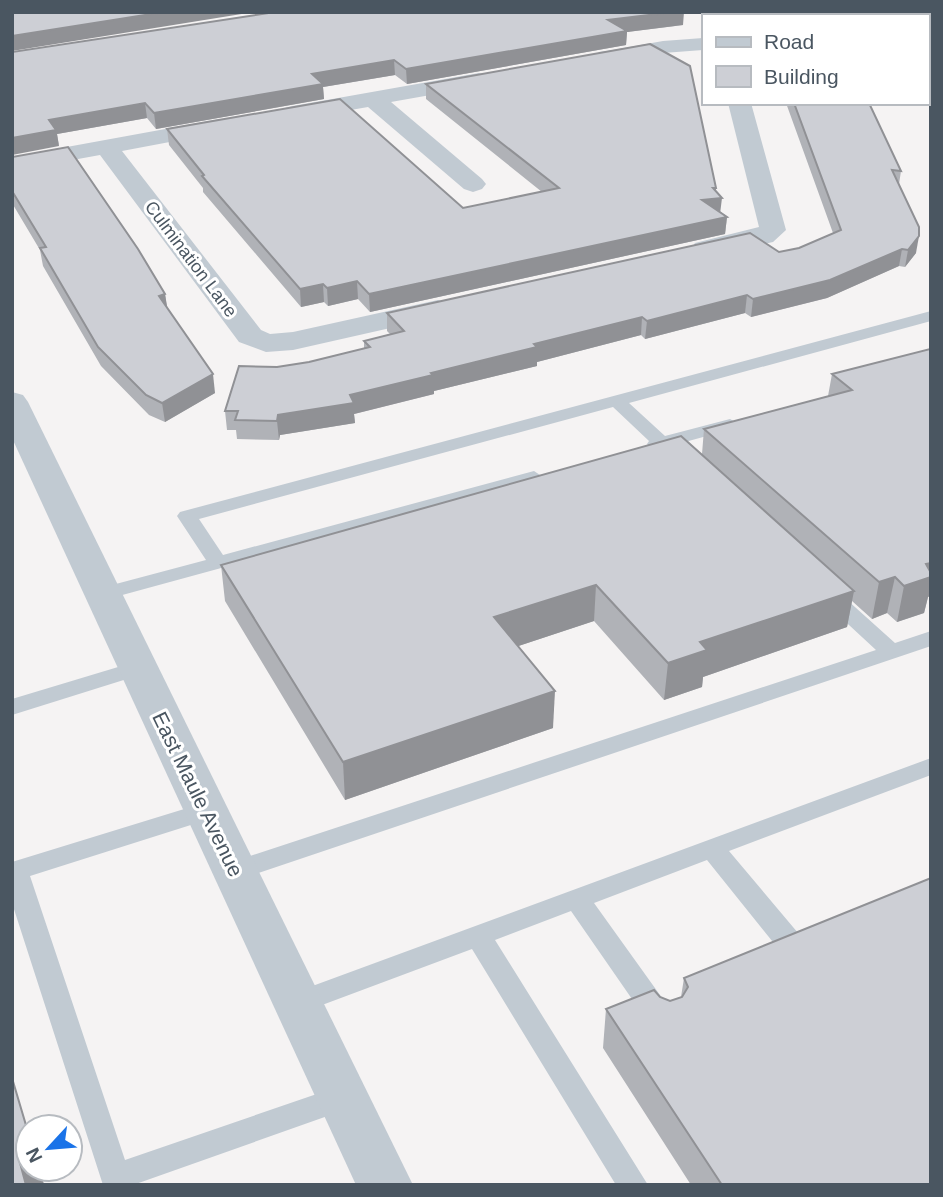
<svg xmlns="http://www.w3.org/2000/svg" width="943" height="1197" font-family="Helvetica,sans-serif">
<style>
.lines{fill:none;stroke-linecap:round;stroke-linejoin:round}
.lane{fill:#c1cad2;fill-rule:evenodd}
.street{fill:#c1cad2;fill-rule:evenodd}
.rail{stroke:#b5b8bd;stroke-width:3.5}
.wall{fill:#b0b2b7}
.shaded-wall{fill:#909195}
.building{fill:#cdcfd5;stroke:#909195;stroke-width:2}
.labels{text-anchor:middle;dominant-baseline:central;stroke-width:6;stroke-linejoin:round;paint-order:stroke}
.far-street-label{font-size:18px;fill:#4a5661;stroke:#fff}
.street-label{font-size:21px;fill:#4a5661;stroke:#fff}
</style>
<rect width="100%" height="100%" fill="#f5f3f3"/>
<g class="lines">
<!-- lane -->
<g class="lane">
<path d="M931,311V321L629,403L665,436L730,419L739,424L736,428L674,445L677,449L675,453C666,455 652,451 647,444L649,441L613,407L199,519L223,555L534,471L543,477L541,481L104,600L97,599L94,594L97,589L206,560L177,516L180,512Z"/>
<polygon points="829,589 836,590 895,643 931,631 931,646 244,878 235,881 226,878 222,871 226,864 876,650 822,600 819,595 822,590"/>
<polygon points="138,661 146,663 149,668 146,673 12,715 12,699"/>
<polygon points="931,758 931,775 729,851 809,946 813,954 809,962 799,965 789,962 707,860 594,903 670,1009 674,1017 670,1025 660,1029 650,1025 571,911 495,940 648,1185 616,1185 472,949 298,1014 288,1011 284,1003 288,995"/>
<polygon points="207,802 216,805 219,811 216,817 30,876 125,1160 343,1085 353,1089 358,1098 353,1107 133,1185 103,1185 12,903 12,862"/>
</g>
<!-- street -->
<g class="street">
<polygon points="702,12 722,12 723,16 703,16"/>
<polygon points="703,38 703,50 663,53 607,63 599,62 596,57 599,52 607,51 663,41"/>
<polygon points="479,73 487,75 490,80 487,85 391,102 482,179 486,184 482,189 473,192 464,189 368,107 293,120 285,118 281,113 285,108 293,106"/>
<polygon points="728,103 751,103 786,230 773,242 705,257 695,255 691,249 695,243 759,227"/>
<polygon points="220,119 228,121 232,126 228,131 122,151 261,330 270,334 293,332 438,300 448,303 453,309 448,315 293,350 266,352 239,342 100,155 12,171 12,157"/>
<polygon points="12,392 23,395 28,402 413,1185 356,1185 12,438"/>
</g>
<!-- rail -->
<g class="rail">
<polyline points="915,12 917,16"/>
<polyline points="927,34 931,40"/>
</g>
</g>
<!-- wall -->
<g class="wall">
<polygon points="758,12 826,12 828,16 759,16"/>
<polygon points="683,25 627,32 626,45 407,84 395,75 323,87 324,99 156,129 147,118 57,134 59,146 12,52"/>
<polygon points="426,84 721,212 727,217 725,234 370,312 358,299 328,306 324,302 301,307 203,192 203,188 169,145 167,129 463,208 542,192 426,99"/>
<polygon points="786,103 869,103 901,171 899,184 916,253 905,267 899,266 827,298 751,317 745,313 645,339 641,335 537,362 537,366 434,391 434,394 354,414 355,423 280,435 279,440 237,439 236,430 227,430 225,411 277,367 309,362 364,349 364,341 390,334 387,331 387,313 779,252 799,248 833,233"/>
<polygon points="12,157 165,294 167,308 215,393 165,422 149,415 101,366 43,266 40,250 12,203"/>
<polygon points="930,349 928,597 924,613 897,622 887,613 872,619 852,601 847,627 703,677 702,687 664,700 594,621 518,646 553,728 345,800 225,601 221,565 702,454 704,429 828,396 832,374"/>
<polygon points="684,978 931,1185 691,1185 603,1048 606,1009 670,1001 681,997"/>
</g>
<!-- shaded-wall -->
<g class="shaded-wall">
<polygon points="164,12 254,12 12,51 12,36"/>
<polygon points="674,12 684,12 683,25 627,32 626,45 407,84 406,69 608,20"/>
<polygon points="394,60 395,75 323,87 324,99 156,129 154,113 312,74"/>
<polygon points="145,103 147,118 57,134 59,146 12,155 12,138 49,120"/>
<polygon points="713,188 716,188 715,198 722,198 720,214 702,200"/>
<polygon points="727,217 725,234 370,312 369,294"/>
<polygon points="919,236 916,253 905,267 908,250"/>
<polygon points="902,249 899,266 827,298 751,317 753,299"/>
<polygon points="357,281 358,299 328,306 327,288"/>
<polygon points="323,284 324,302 301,307 300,289"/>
<polygon points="165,294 168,312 159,296"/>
<polygon points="747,295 745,313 645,339 647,321"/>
<polygon points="642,317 641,335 537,362 537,366 434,391 434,394 354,414 355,423 280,435 279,440 277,421 278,415 534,344"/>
<polygon points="213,374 215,393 165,422 162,403"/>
<polygon points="931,563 931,596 928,597 924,613 897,622 904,586 926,564"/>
<polygon points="895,577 887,613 872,619 879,582"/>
<polygon points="596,585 594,621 494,654 494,617"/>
<polygon points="854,591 847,627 703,677 702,687 664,700 668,663 700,642"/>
<polygon points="555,691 553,728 345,800 343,762"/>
<polygon points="28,1148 28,1169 39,1169 44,1184 26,1185 17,1152"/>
</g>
<!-- building -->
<g class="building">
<polygon points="12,12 164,12 12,36"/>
<polygon points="275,12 674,12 608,20 627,31 406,69 394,60 312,74 323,84 154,113 145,103 49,120 56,130 12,138 12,52"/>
<polygon points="764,12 826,12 828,16 765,16"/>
<polygon points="650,44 690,66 716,188 713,188 722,198 702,200 727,217 369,294 357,281 327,288 323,284 300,289 202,176 204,175 167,129 340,99 463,208 559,188 426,84"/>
<polygon points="794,103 869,103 901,171 892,170 919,227 919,236 908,250 902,249 830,280 753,299 747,295 647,321 642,317 534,344 537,347 431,373 433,375 350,395 354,403 278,415 277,421 235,420 238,411 225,411 239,366 277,367 309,362 370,347 364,341 404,331 387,313 750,233 779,252 799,248 841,230"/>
<polygon points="68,147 138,249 165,294 159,296 213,374 162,403 146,395 98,347 40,248 46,247 12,191 12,157"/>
<polygon points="930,349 931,350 931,563 926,564 931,573 931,577 904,586 895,577 879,582 704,429 852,390 832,374"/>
<polygon points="681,436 854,591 700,642 707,650 668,663 596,585 494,617 555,691 343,762 221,565"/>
<polygon points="931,878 931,1185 722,1185 606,1009 654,990 660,997 670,1001 682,997 688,987 684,978"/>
<polygon points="12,1078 28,1132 28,1148 17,1152 26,1185 12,1185"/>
</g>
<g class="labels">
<!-- far-street labels -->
<g class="far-street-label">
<text transform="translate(191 259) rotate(53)">Culmination Lane</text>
</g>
<!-- street labels -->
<g class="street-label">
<text transform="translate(198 794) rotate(64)">East Maule Avenue</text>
</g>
</g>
<!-- border -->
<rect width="943" height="1197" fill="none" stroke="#4a5661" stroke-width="28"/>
<!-- legend -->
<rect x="702" y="14" width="228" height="91" fill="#ffffff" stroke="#b7bbc0" stroke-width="2"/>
<rect x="716" y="37" width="35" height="10" fill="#c1cad2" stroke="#b7bbc0" stroke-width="2"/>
<text x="764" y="49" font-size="21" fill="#4a5661">Road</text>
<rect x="716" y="66" width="35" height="21" fill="#cdcfd5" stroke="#b7bbc0" stroke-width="2"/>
<text x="764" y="84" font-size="21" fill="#4a5661">Building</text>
<!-- north arrow -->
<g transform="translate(49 1148) rotate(244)"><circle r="33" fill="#ffffff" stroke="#b7bbc0" stroke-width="2"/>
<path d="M0-5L12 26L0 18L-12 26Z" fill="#1a73e8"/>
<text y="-10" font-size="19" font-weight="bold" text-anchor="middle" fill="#4a5661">N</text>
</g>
</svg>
